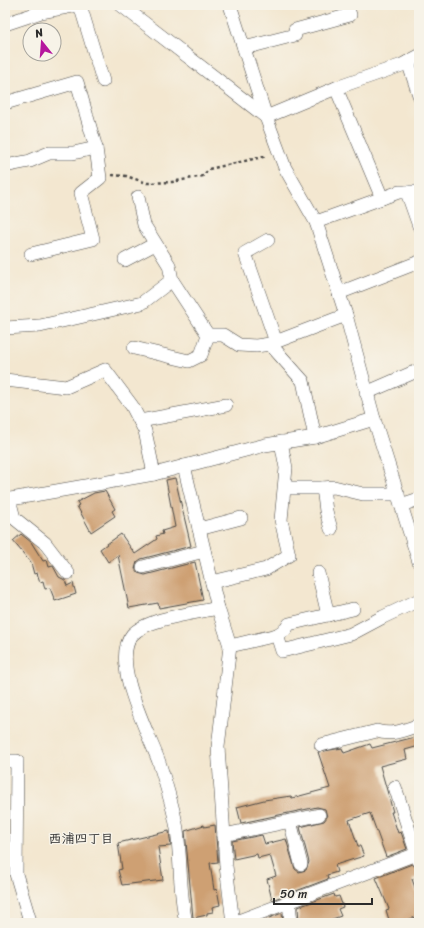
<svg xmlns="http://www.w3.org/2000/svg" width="424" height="928" font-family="Sriracha,'Klee One',sans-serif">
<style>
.building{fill:#cea073}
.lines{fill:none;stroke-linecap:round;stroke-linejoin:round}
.street-casing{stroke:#494744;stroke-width:14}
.path{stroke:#494744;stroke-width:2.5;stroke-dasharray:3 3;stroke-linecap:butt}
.street{stroke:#fff;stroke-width:13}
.labels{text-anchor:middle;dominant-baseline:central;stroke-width:3;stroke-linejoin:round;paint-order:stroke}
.neighbourhood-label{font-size:13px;font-weight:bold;fill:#2b2b2b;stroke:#f7f3e8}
</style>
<rect width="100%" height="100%" fill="#f7f3e8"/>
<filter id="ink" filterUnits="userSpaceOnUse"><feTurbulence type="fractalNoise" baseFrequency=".025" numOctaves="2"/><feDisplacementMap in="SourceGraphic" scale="8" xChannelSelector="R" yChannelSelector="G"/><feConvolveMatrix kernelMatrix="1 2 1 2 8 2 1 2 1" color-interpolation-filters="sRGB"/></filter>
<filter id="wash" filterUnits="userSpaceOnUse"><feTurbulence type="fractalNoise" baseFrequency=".012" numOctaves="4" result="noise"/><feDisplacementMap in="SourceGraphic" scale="16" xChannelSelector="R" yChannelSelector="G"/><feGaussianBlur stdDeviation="0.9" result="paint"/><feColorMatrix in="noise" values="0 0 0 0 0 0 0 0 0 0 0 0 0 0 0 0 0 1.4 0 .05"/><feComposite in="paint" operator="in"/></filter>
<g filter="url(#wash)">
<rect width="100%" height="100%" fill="#f3e7d0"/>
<g id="blocks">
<!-- building -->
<g class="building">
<polygon points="175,478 191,546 141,559 137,562 135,569 138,573 145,575 195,562 203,600 159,608 158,603 129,608 118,555 108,562 100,549 121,534 135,554 157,539 156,536 163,534 162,531 175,527 166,480"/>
<polygon points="105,491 115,509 112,511 115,516 91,532 77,506 79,505 77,502 94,493"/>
<polygon points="21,534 31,542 43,561 47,560 49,567 53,566 59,577 65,580 67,586 73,583 76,594 55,601 50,588 45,589 43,581 40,582 37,573 34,574 31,563 13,541"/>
<polygon points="419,736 419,746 405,750 407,759 380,766 390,801 393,812 391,812 398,833 401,832 407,849 386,857 370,813 349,820 358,846 360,846 364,856 335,865 337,872 327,875 328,879 272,900 267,879 276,876 270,855 258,858 257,854 234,859 232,841 262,835 265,844 286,839 295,869 299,872 306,870 309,862 300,827 324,821 327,817 325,809 317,807 241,823 237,807 264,800 291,796 292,798 330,788 318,752 342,748 344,753 370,744 372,748"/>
<polygon points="204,825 204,827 215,825 218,862 210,863 214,890 217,889 220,905 212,907 213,912 207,913 207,915 193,918 185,831"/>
<polygon points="169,831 171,846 158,847 163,880 122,885 118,870 122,869 118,843"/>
<polygon points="412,864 419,869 419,877 412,879 419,899 419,916 407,920 408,923 390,923 386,910 389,909 376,878"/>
<polygon points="334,894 335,897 339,896 343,907 338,909 341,916 321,923 299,923 298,907"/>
<polygon points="282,913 283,923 256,923"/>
</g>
</g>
</g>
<g filter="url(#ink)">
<use href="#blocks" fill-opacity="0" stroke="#494744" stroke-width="1"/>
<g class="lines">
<!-- street casing -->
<g class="street-casing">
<g id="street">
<polyline points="80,5 103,81"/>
<polyline points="121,5 266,117"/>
<polyline points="230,5 266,117 285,168 316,222 346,315 374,419 419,562"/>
<polyline points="5,24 41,12 78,5"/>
<polyline points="244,48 295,35 295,30 350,15 347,5"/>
<polyline points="408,62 419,95"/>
<polyline points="336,88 382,198"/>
<polyline points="5,103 77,82 96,148 100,178 81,193 93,239 31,254"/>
<polyline points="266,117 336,88 402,65 419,56"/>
<polyline points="5,166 30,161 49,153 73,153 96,148"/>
<polyline points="407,192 419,226"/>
<polyline points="138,197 144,225 169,265 172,280"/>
<polyline points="316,222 399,192 419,192"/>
<polyline points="268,240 245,253 276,342"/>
<polyline points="125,260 155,244"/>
<polyline points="339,293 419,262"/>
<polyline points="5,328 40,326 142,303 172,280 208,335 223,335 239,345 256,346 270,344 346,315"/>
<polyline points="270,344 303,381 315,437"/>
<polyline points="134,348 189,361 201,355 208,335"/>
<polyline points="5,380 66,387 105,370 132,406 145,431 154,474"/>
<polyline points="366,393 419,370"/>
<polyline points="140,421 226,405"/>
<path d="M184,466L218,608C196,613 147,618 132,635C110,662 149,734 159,762C165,781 174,810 177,829C181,861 179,891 186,923"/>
<polyline points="285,488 323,488"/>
<polyline points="9,499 14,518 45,543 68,573"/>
<polyline points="5,500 154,474 265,445 315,437 374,419"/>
<polyline points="401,505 419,499"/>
<polyline points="199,529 241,518"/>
<polyline points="331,529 326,511 323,488 334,487 363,494 398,494"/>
<polyline points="143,567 204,551"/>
<polyline points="318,573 328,615"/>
<polyline points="212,582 266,569 289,555 281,520 286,468 281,442"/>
<polyline points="218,608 230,646 218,747 226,866 233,923"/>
<polyline points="277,635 286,629 289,624 353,609"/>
<polyline points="230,646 277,635 282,651 351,634 383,617 419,600"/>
<path d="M321,745L377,731C391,736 405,730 419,725"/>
<polyline points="5,761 17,761 16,874 30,921 25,923"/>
<polyline points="395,787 419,861"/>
<polyline points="290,821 301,864"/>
<polyline points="224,835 319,815"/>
<polyline points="289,902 291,923"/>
<polyline points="233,923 419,853"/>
</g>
</g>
<!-- path -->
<polyline class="path" points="112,175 126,176 147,183 172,182 203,176 209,169 267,156"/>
<!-- street -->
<use href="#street" class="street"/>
</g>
</g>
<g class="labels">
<!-- neighbourhood labels -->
<g class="neighbourhood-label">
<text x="81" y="838">西浦四丁目</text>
</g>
</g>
<!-- margin -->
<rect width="424" height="928" fill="none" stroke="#f7f3e8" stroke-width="20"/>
<!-- north arrow -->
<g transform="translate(42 42) rotate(343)"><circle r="19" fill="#f7f3e8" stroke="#a5a39c"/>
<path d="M0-3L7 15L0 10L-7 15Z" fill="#b5179e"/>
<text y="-6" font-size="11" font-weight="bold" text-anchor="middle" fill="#2b2b2b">N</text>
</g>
<!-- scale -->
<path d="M274 898v6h98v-6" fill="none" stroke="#2b2b2b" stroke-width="2"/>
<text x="280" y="898" font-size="12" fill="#2b2b2b" stroke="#f7f3e8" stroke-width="3" paint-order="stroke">50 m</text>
</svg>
